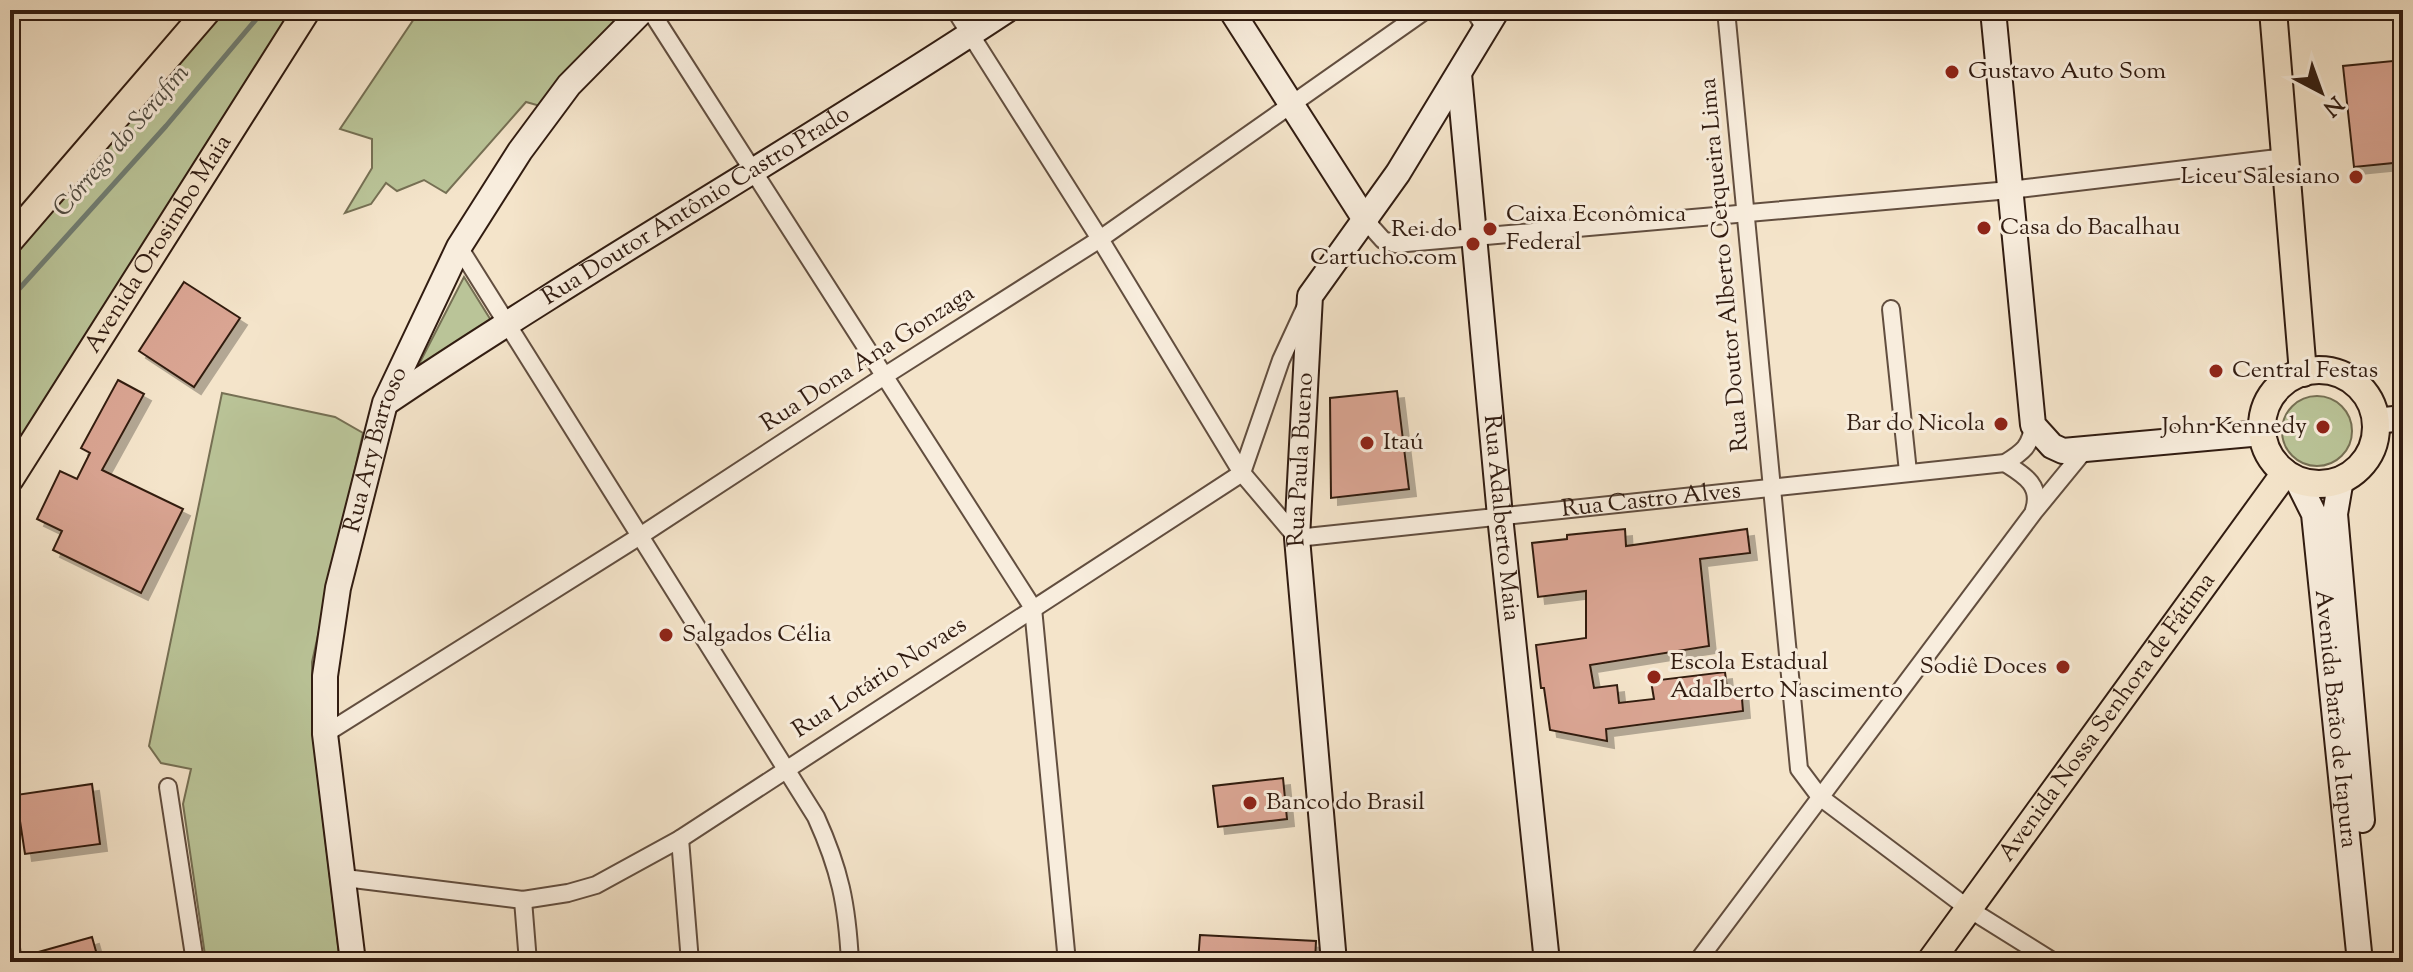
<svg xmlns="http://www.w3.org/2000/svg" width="2413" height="972" font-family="'Sorts Mill Goudy',serif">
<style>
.green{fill:#bac498;stroke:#767054;stroke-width:2}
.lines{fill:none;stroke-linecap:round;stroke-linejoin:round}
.stream{stroke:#717e73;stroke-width:5}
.building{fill:#daa593;stroke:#311c11;stroke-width:2;filter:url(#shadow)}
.minor-casing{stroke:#624e3f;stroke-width:20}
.secondary-casing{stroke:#311c11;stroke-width:28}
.primary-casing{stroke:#311c11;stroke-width:30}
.minor{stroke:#f8eddd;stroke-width:16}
.secondary{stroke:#f8eddd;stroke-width:24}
.primary{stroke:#f4e4ca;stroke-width:26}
.poi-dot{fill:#8f2418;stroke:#f8eddd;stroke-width:3}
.labels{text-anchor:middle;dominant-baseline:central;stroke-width:6;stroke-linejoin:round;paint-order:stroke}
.poi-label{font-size:24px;fill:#311c11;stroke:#f8eddd;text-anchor:start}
.street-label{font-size:24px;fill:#311c11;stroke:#f8eddd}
.water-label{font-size:26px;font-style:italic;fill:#514d42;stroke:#f8eddd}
</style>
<defs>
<filter id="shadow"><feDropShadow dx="7" dy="7" stdDeviation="0" flood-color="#0004"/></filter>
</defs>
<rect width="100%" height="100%" fill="#f4e4ca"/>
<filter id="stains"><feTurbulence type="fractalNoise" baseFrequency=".0025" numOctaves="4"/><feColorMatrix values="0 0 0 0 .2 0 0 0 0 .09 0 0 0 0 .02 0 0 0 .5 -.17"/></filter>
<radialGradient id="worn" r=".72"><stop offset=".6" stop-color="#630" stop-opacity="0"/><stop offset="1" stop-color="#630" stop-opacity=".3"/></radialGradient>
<!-- green -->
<g class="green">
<path d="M223,10H295C193,156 106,311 10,460V259Z"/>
<polygon points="420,10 643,10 540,106 526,102 446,193 424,180 397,191 386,183 371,204 345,213 372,168 372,139 340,129"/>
<polygon points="464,277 492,322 417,368"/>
<polygon points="222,393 335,417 363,433 312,662 312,729 340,962 206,962 183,804 191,769 161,763 149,746"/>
<circle cx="2317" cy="431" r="35"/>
<polygon points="10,874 22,962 10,962"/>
</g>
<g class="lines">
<!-- stream -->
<polyline class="stream" points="10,299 166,126 264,10"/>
</g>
<!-- building -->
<g class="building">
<polygon points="2403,60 2403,162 2354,167 2343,66"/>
<polygon points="184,282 240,318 194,387 139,351"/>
<polygon points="118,380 144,394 102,470 183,509 141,593 53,550 62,531 37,519 60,471 77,479 90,453 81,448"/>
<polygon points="1397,391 1409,489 1331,498 1330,398"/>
<polygon points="1625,529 1626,546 1747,529 1750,553 1700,559 1709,646 1590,665 1594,688 1617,685 1619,703 1654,699 1651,681 1725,672 1727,689 1741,687 1743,711 1606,729 1607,741 1550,730 1544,688 1541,688 1536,645 1586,638 1586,591 1538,597 1532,543 1567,539 1567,535"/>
<polygon points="1283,778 1287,819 1218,827 1213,786"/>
<polygon points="92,784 100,844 25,854 16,795"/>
<polygon points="1200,935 1316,941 1315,962 1198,962"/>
<polygon points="92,937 99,962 18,962 17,958"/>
</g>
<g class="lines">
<!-- minor casing -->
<g class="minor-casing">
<g id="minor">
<polyline points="650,10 1033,608 1067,962"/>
<path id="s1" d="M955,10L1100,239L1242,473L1297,538L2005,463C2023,452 2031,446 2033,425"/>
<polyline points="1474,10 1486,30"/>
<polyline points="1726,10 1799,769 1820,797 1969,909 2054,962"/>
<polyline points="1366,221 1383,240 1395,244 2010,190 2286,157"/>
<path d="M459,247L816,817C840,870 847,904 850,962"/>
<polyline points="1891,309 1908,472"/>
<path d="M2005,463C2024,475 2042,485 2034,510"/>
<polyline points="325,734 640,536 886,375 1100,239 1426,10"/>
<polyline points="168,787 195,962"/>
<polyline points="680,839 690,962"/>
<polyline points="345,878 523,900 568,893 596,885 680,839 1242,473 1281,360 1305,308"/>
<polyline points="523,900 528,962"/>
<polyline points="1697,962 2034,512 2084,451"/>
</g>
</g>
<!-- secondary casing -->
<g class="secondary-casing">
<g id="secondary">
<polyline points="1231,10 1366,221"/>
<polyline points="1993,10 2033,425 2052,446 2063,451 2262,433"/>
<path id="s2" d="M1459,74L1500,516L1547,962"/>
<path id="s3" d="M387,402C590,266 803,145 1007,10"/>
<polyline points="2376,421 2403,418"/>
<polyline points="2341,479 2335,514 2362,820"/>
<path id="s4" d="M2297,480L2314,514L2360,962"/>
<path id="s5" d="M353,962L325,734V676L338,588L385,403L459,247L520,151L569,85L643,10"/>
<path id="s6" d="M1334,962L1297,538L1310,296L1398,173L1497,10"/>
</g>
</g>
<!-- primary casing -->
<g class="primary-casing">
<g id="primary">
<polyline points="2273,10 2303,373"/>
<polyline points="10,240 208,10"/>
<circle cx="2319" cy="427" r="57"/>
<path id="s7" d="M10,479L307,10"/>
<path id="s8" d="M1930,962L2285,473"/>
</g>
</g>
<!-- minor -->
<use href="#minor" class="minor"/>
<!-- secondary -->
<use href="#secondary" class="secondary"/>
<!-- primary -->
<use href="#primary" class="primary"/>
</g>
<!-- markers -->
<g class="poi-dot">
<circle cx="1952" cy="72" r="8"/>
<circle cx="2356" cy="177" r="8"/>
<circle cx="1984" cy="228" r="8"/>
<circle cx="1490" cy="229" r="8"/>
<circle cx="1473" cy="244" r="8"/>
<circle cx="2216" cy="371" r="8"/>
<circle cx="2001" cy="424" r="8"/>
<circle cx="2323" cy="427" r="8"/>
<circle cx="1367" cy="443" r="8"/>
<circle cx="666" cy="635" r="8"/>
<circle cx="2063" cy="667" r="8"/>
<circle cx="1654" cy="677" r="8"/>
<circle cx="1250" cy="803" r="8"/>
</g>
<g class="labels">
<!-- poi labels -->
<g class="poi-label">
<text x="1968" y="72">Gustavo Auto Som</text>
<text x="2340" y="177" text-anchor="end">Liceu Salesiano</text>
<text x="1506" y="215">Caixa Econômica<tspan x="1506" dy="28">Federal</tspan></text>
<text x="2000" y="228">Casa do Bacalhau</text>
<text x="1457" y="230" text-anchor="end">Rei do<tspan x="1457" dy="28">Cartucho.com</tspan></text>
<text x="2232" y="371">Central Festas</text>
<text x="1985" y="424" text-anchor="end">Bar do Nicola</text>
<text x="2307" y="427" text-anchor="end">John Kennedy</text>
<text x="1383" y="443">Itaú</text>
<text x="682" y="635">Salgados Célia</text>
<text x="1670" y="663">Escola Estadual<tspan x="1670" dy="28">Adalberto Nascimento</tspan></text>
<text x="2047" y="667" text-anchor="end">Sodiê Doces</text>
<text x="1266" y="803">Banco do Brasil</text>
</g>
<!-- street labels -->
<g class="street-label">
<text stroke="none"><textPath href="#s3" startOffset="366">Rua Doutor Antônio Castro Prado</textPath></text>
<text stroke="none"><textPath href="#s7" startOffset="278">Avenida Orosimbo Maia</textPath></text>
<text transform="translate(1725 265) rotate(-95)">Rua Doutor Alberto Cerqueira Lima</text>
<text transform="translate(868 359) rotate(-33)">Rua Dona Ana Gonzaga</text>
<text stroke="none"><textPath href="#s5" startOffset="520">Rua Ary Barroso</textPath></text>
<text stroke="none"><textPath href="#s6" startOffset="504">Rua Paula Bueno</textPath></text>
<text stroke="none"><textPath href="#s1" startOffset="986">Rua Castro Alves</textPath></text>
<text stroke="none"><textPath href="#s2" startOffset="446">Rua Adalberto Maia</textPath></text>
<text transform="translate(880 678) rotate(-33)">Rua Lotário Novaes</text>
<text stroke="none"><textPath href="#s8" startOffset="302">Avenida Nossa Senhora de Fátima</textPath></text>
<text stroke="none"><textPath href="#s4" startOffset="244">Avenida Barão de Itapura</textPath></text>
</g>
<!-- water labels -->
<g class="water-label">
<text transform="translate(122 141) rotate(-49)">Córrego do Serafim</text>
</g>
</g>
<!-- margin -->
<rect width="2413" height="972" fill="none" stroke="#f4e4ca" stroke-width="40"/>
<rect x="12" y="12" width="2389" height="948" fill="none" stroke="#311c11" stroke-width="4"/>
<rect x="20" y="20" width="2373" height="932" fill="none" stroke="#311c11" stroke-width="2"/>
<!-- north arrow -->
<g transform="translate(2321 92) rotate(139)" stroke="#f8eddd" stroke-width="6" paint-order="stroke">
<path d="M0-6L14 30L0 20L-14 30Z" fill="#311c11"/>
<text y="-12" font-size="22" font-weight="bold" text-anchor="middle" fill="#311c11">N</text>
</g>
<rect width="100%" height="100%" filter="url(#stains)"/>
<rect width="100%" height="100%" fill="url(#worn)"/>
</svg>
